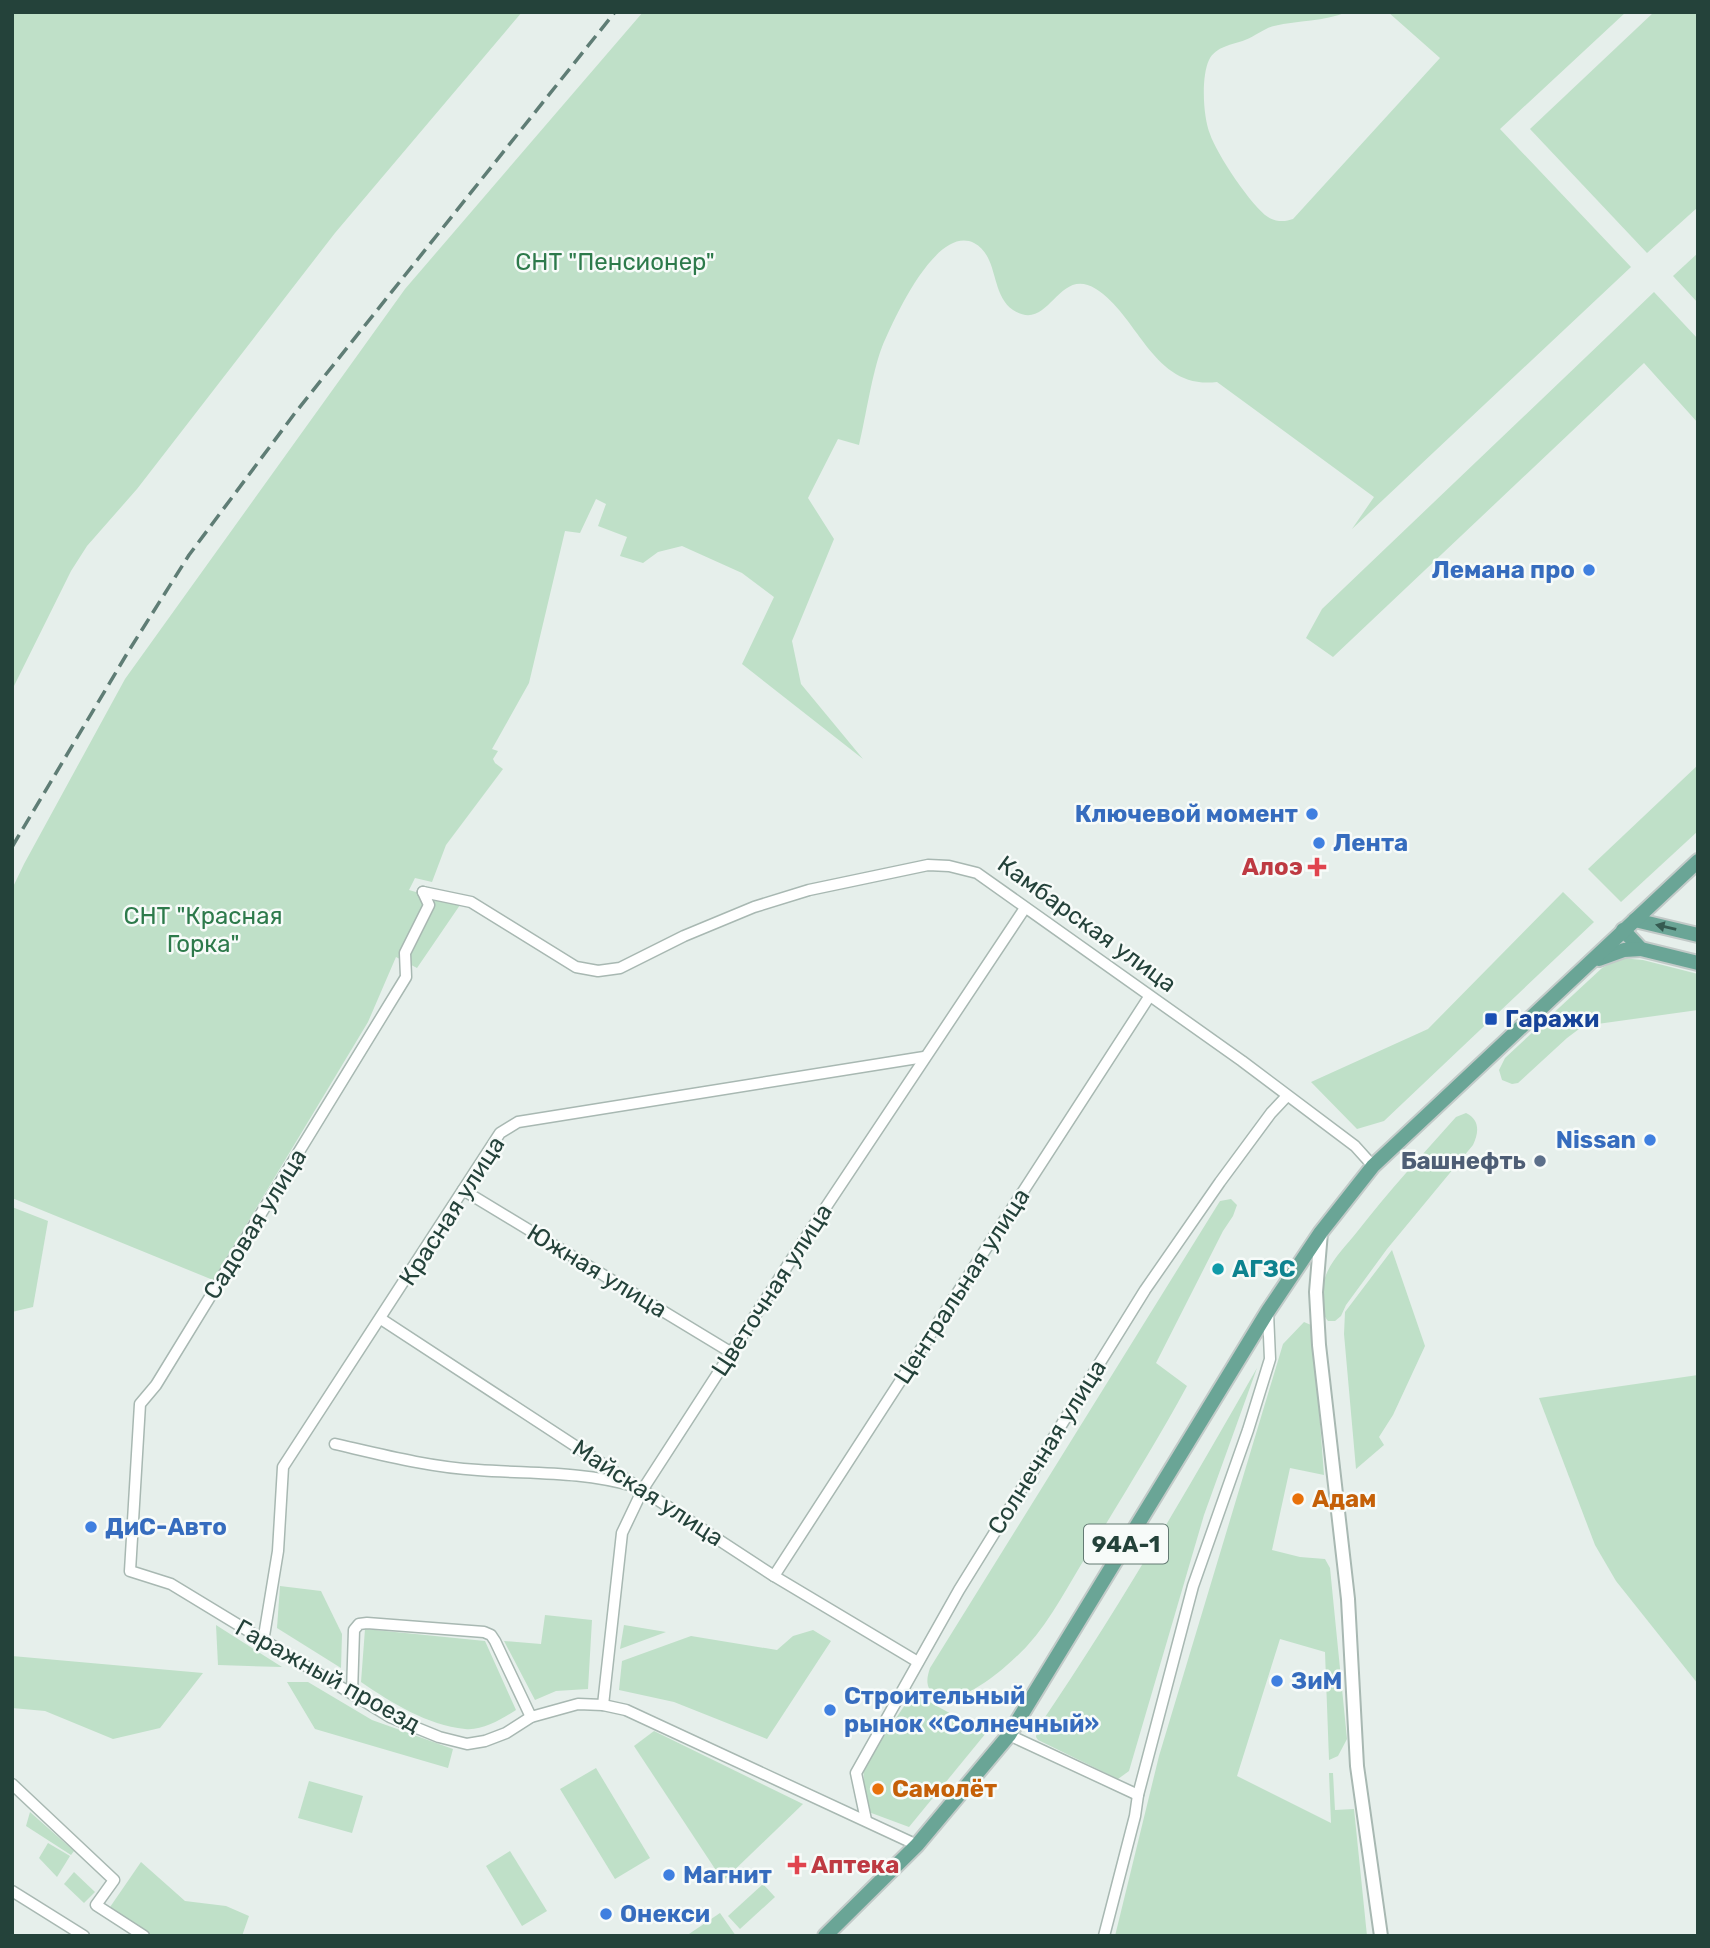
<svg xmlns="http://www.w3.org/2000/svg" width="1710" height="1948" font-family="Rubik,sans-serif">
<style>
.green{fill:#bfe0c8}
.lines{fill:none;stroke-linecap:round;stroke-linejoin:round}
.minor-casing{stroke:#a8b8b2;stroke-width:13}
.tertiary-casing{stroke:#a8b8b2;stroke-width:16}
.primary-casing{stroke:#c2cac8;stroke-width:18}
.minor{stroke:#fff;stroke-width:10}
.tertiary{stroke:#fff;stroke-width:12}
.primary{stroke:#6aa596;stroke-width:14}
.rail{stroke:#5f7d75;stroke-width:3.5;stroke-dasharray:14 7;stroke-linecap:butt}
.oneway{fill:#365b51}
.shop-dot{fill:#3f7fe0;stroke:#f7fbf9;stroke-width:2.5}
.health-dot{fill:#e0444e;stroke:#f7fbf9;stroke-width:2.5}
.transit-dot{fill:#1a4fb4;stroke:#f7fbf9;stroke-width:2.5}
.service-dot{fill:#5c6f8a;stroke:#f7fbf9;stroke-width:2.5}
.culture-dot{fill:#0f9aa8;stroke:#f7fbf9;stroke-width:2.5}
.food-dot{fill:#e8710a;stroke:#f7fbf9;stroke-width:2.5}
.labels{text-anchor:middle;dominant-baseline:central;stroke-width:5;stroke-linejoin:round;paint-order:stroke}
.shield{fill:#f7fbf9;stroke:#637a73;stroke-width:2}
.shield-label{font-size:23px;font-weight:bold;fill:#24423a}
.park-label{font-size:24px;fill:#2d7a4b;stroke:#f7fbf9}
.shop-label{font-size:24px;font-weight:bold;fill:#366cbe;stroke:#f7fbf9;text-anchor:start}
.health-label{font-size:24px;font-weight:bold;fill:#be3a42;stroke:#f7fbf9;text-anchor:end}
.street-label{font-size:24px;fill:#24423a;stroke:#f7fbf9}
.transit-label{font-size:24px;font-weight:bold;fill:#164399;stroke:#f7fbf9;text-anchor:start}
.service-label{font-size:24px;font-weight:bold;fill:#4e5e75;stroke:#f7fbf9;text-anchor:end}
.culture-label{font-size:24px;font-weight:bold;fill:#0d838f;stroke:#f7fbf9;text-anchor:start}
.food-label{font-size:24px;font-weight:bold;fill:#c56008;stroke:#f7fbf9;text-anchor:start}
</style>
<rect width="100%" height="100%" fill="#e6efeb"/>
<!-- green -->
<g class="green">
<polygon points="12,12 522,12 335,233 137,489 87,546 71,571 12,690"/>
<path d="M643,12H1347C1323,22 1299,20 1274,26C1263,29 1256,36 1245,40C1232,45 1216,46 1209,60C1201,77 1203,117 1210,134C1216,153 1252,207 1268,217C1276,222 1285,222 1293,219L1440,58L1388,12H1626L1500,129L1631,267L1352,529L1374,497L1217,382C1153,390 1139,316 1096,289C1057,265 1050,334 1013,310C990,294 999,256 974,243C936,224 893,321 882,347C872,373 866,416 859,445L838,439L808,498L834,539L792,641L801,684L863,759L742,664L774,597L742,573L682,546L658,552L643,563L620,556L627,537L598,526L606,504L596,499L580,533L565,531L529,683L492,749L498,751L493,759L495,763L503,769L446,845L432,882L415,878L409,890L460,905L417,968L396,957L368,1022L213,1280L12,1198V889L24,864L125,679L405,289Z"/>
<polygon points="1654,12 1698,12 1698,207 1647,253 1530,129"/>
<polygon points="1698,253 1698,303 1673,276"/>
<polygon points="1654,292 1698,339 1698,423 1644,363 1333,657 1306,638 1322,609"/>
<polygon points="1698,765 1698,831 1621,902 1588,869"/>
<polygon points="1563,892 1594,922 1384,1121 1357,1129 1311,1082 1428,1029"/>
<polygon points="1621,958 1643,960 1698,974 1698,1010 1583,1026 1567,1038 1518,1083 1512,1084 1502,1080 1499,1070 1505,1058 1602,968"/>
<path d="M1466,1113C1480,1120 1479,1132 1473,1145L1387,1249L1346,1305L1341,1316L1335,1321H1328C1318,1309 1320,1290 1326,1275C1332,1259 1347,1245 1357,1232C1388,1192 1422,1155 1456,1117Z"/>
<path d="M1231,1199L1237,1205L1233,1216L1223,1231L1156,1363L1187,1386C1156,1443 1122,1497 1089,1552C1069,1583 1052,1619 1027,1646C1010,1664 958,1713 933,1693C925,1686 927,1677 930,1668L1220,1201Z"/>
<polygon points="12,1207 48,1221 33,1307 12,1312"/>
<polygon points="1392,1250 1425,1346 1393,1415 1379,1437 1384,1445 1356,1469 1344,1334 1345,1312"/>
<polygon points="1304,1322 1311,1325 1313,1331 1324,1475 1290,1468 1272,1550 1300,1557 1325,1559 1330,1568 1347,1739 1338,1756 1329,1760 1325,1652 1280,1639 1237,1776 1331,1823 1329,1773 1333,1773 1335,1810 1354,1809 1367,1936 1115,1936 1159,1756 1283,1344"/>
<path d="M1257,1368L1204,1515L1129,1771L1118,1779L1038,1740L1036,1737L1037,1729C1116,1613 1187,1491 1257,1368Z"/>
<polygon points="1698,1375 1698,1684 1616,1581 1595,1545 1539,1398"/>
<polygon points="280,1586 321,1591 342,1634 341,1668 277,1628"/>
<polygon points="545,1615 592,1620 588,1689 556,1691 535,1700 504,1641 541,1644"/>
<polygon points="216,1625 282,1667 218,1665"/>
<polygon points="624,1625 666,1632 620,1649"/>
<path d="M365,1629L485,1641L516,1710C502,1719 482,1731 465,1729C427,1725 392,1703 361,1682Z"/>
<polygon points="813,1630 831,1641 767,1739 674,1702 619,1690 622,1661 691,1636 777,1650 793,1636"/>
<polygon points="12,1656 203,1673 160,1728 113,1739 45,1711 12,1708"/>
<polygon points="287,1682 308,1682 372,1720 453,1749 448,1768 315,1729"/>
<polygon points="913,1693 986,1733 909,1827 866,1811 863,1767"/>
<polygon points="654,1731 803,1804 723,1881 634,1746"/>
<polygon points="596,1768 650,1858 615,1879 560,1789"/>
<polygon points="309,1781 363,1796 352,1833 298,1818"/>
<polygon points="30,1812 74,1851 71,1855 26,1826"/>
<polygon points="48,1843 70,1856 57,1877 39,1858"/>
<polygon points="510,1851 547,1911 522,1926 486,1866"/>
<polygon points="141,1862 185,1901 226,1906 249,1916 242,1936 148,1936 108,1910"/>
<polygon points="74,1872 95,1892 84,1903 64,1884"/>
<polygon points="763,1884 775,1897 740,1929 728,1916"/>
<polygon points="720,1913 736,1936 686,1936"/>
</g>
<g class="lines">
<!-- minor casing -->
<g class="minor-casing">
<g id="minor">
<polyline points="423,892 429,905 405,953 406,977 156,1385 140,1404 130,1571 171,1584 390,1717 439,1737 467,1744 485,1741 506,1733 531,1717 578,1704 603,1705 626,1710 917,1845"/>
<polyline points="423,892 471,902 576,967 598,971 620,968 684,936 754,907 809,890 928,865 949,866 977,873 1242,1061 1355,1146 1373,1166"/>
<polyline points="463,1190 732,1353"/>
<polyline points="381,1319 774,1576 918,1662"/>
<path d="M335,1444C383,1455 429,1467 478,1470C531,1474 581,1471 633,1486"/>
<polyline points="774,1576 1149,997"/>
<polyline points="263,1642 278,1551 283,1467 500,1133 518,1122 924,1057"/>
<polyline points="352,1693 354,1630 359,1624 367,1623 484,1632 491,1635 495,1641 531,1717"/>
<polyline points="603,1705 622,1533 643,1489 808,1234 1025,908"/>
<polyline points="1009,1735 1138,1795"/>
<polyline points="12,1784 114,1880 96,1905 144,1936"/>
<polyline points="866,1820 856,1773 959,1590 1145,1290 1220,1182 1271,1113 1287,1096"/>
<polyline points="12,1891 84,1936"/>
<polyline points="1104,1936 1135,1816 1138,1795 1193,1586 1248,1430 1270,1359 1268,1313"/>
</g>
</g>
<!-- tertiary casing -->
<g class="tertiary-casing">
<polyline id="tertiary" points="1321,1232 1316,1292 1319,1345 1348,1599 1357,1766 1381,1936"/>
</g>
<!-- primary casing -->
<g class="primary-casing">
<g id="primary">
<polyline points="1635,920 1698,935"/>
<polyline points="1623,930 1641,949 1698,963"/>
<polyline points="1599,959 1624,950 1641,949"/>
<polyline points="825,1936 917,1845 1009,1735 1268,1311 1321,1232 1373,1166 1698,861"/>
</g>
</g>
<!-- minor -->
<use href="#minor" class="minor"/>
<!-- tertiary -->
<use href="#tertiary" class="tertiary"/>
<!-- primary -->
<use href="#primary" class="primary"/>
<!-- rail -->
<polyline class="rail" points="12,847 128,652 189,555 295,413 615,12"/>
</g>
<!-- one-way arrows -->
<defs><path id="oneway-solid" d="M-6-.8H1V-3.2L6.5 0L1 3.2V.8H-6Z" transform="scale(1.75)"/></defs>
<use class="oneway" href="#oneway-solid" transform="translate(1666 927) rotate(-167)"/>
<!-- markers -->
<g class="shop-dot">
<circle cx="1589" cy="570" r="7"/>
<circle cx="1312" cy="814" r="7"/>
<circle cx="1319" cy="843" r="7"/>
<circle cx="1650" cy="1140" r="7"/>
<circle cx="91" cy="1527" r="7"/>
<circle cx="1277" cy="1681" r="7"/>
<circle cx="830" cy="1710" r="7"/>
<circle cx="669" cy="1875" r="7"/>
<circle cx="606" cy="1914" r="7"/>
</g>
<g class="health-dot">
<path d="M1313.5 856.5h7v7h7v7h-7v7h-7v-7h-7v-7h7z"/>
<path d="M793.5 1854.5h7v7h7v7h-7v7h-7v-7h-7v-7h7z"/>
</g>
<rect class="transit-dot" x="1484" y="1012" width="14" height="14" rx="3.5"/>
<circle class="service-dot" cx="1540" cy="1161" r="7"/>
<circle class="culture-dot" cx="1218" cy="1269" r="7"/>
<g class="food-dot">
<circle cx="1298" cy="1499" r="7"/>
<circle cx="878" cy="1789" r="7"/>
</g>
<g class="labels">
<!-- shield labels -->
<rect class="shield" x="1084" y="1524.5" width="84" height="39" rx="5"/>
<g class="shield-label">
<text x="1126" y="1544">94А-1</text>
</g>
<!-- park labels -->
<g class="park-label">
<text x="615" y="262">СНТ "Пенсионер"</text>
<text x="203" y="916">СНТ "Красная<tspan x="203" dy="28">Горка"</tspan></text>
</g>
<!-- shop labels -->
<g class="shop-label">
<text x="1575" y="570" text-anchor="end">Лемана про</text>
<text x="1298" y="814" text-anchor="end">Ключевой момент</text>
<text x="1333" y="843">Лента</text>
<text x="1636" y="1140" text-anchor="end">Nissan</text>
<text x="105" y="1527">ДиС-Авто</text>
<text x="1291" y="1681">ЗиМ</text>
<text x="844" y="1696">Строительный<tspan x="844" dy="28">рынок «Солнечный»</tspan></text>
<text x="683" y="1875">Магнит</text>
<text x="620" y="1914">Онекси</text>
</g>
<!-- health labels -->
<g class="health-label">
<text x="1303" y="867">Алоэ</text>
<text x="811" y="1865" text-anchor="start">Аптека</text>
</g>
<!-- street labels -->
<g class="street-label">
<text transform="translate(1087 924) rotate(36)">Камбарская улица</text>
<text transform="translate(452 1211) rotate(-57)">Красная улица</text>
<text transform="translate(255 1224) rotate(-58)">Садовая улица</text>
<text transform="translate(597 1271) rotate(31)">Южная улица</text>
<text transform="translate(962 1286) rotate(-57)">Центральная улица</text>
<text transform="translate(772 1290) rotate(-57)">Цветочная улица</text>
<text transform="translate(1047 1447) rotate(-58)">Солнечная улица</text>
<text transform="translate(648 1493) rotate(33)">Майская улица</text>
<text transform="translate(328 1676) rotate(29)">Гаражный проезд</text>
</g>
<!-- transit labels -->
<g class="transit-label">
<text x="1505" y="1019">Гаражи</text>
</g>
<!-- service labels -->
<g class="service-label">
<text x="1526" y="1161">Башнефть</text>
</g>
<!-- culture labels -->
<g class="culture-label">
<text x="1232" y="1269">АГЗС</text>
</g>
<!-- food labels -->
<g class="food-label">
<text x="1312" y="1499">Адам</text>
<text x="892" y="1789">Самолёт</text>
</g>
</g>
<!-- border -->
<rect width="1710" height="1948" fill="none" stroke="#24423a" stroke-width="28"/>
</svg>
